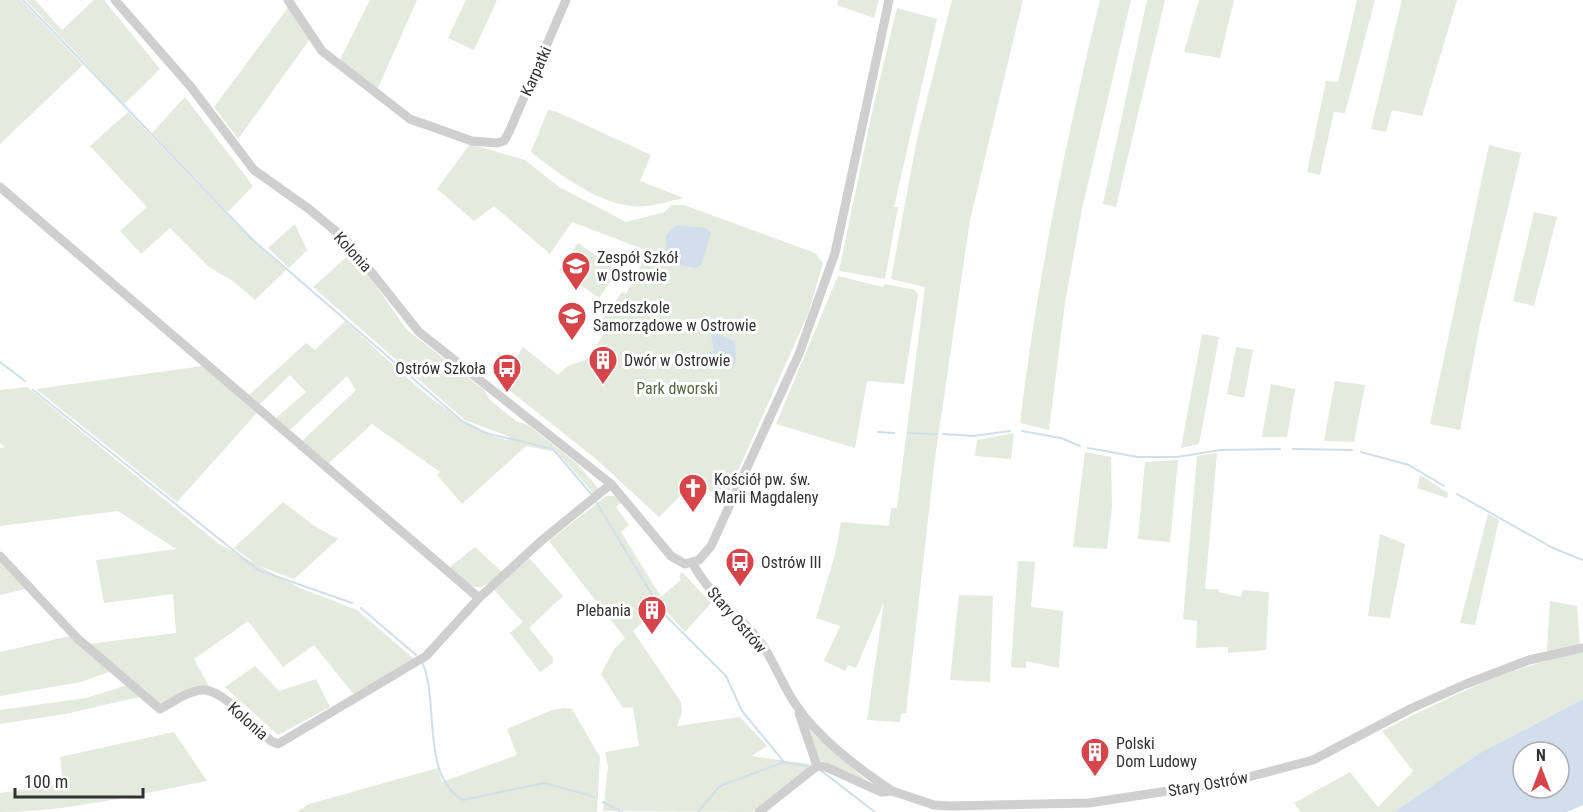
<svg xmlns="http://www.w3.org/2000/svg" width="1583" height="812" font-family="'Roboto Condensed',sans-serif">
<style>
.green{fill:#e4eade}
.water{fill:#d0dfeb;fill-rule:evenodd}
.lines{fill:none;stroke-linecap:round;stroke-linejoin:round}
.stream{stroke:#d0dfeb;stroke-width:2}
.street{stroke:#cfcfcf;stroke-width:9}
.labels{text-anchor:middle;dominant-baseline:central;stroke-width:6;stroke-linejoin:round;paint-order:stroke}
.street-label{font-size:16px;fill:#323232;stroke:#fff}
.poi-label{font-size:16px;fill:#323232;stroke:#fff;text-anchor:start}
.park-label{font-size:16px;fill:#536a42;stroke:#fff}
</style>
<rect width="100%" height="100%" fill="#fff"/>
<!-- green -->
<g class="green">
<polygon points="0,0 21,0 83,65 0,144"/>
<polygon points="26,0 35,0 62,30 94,0 104,0 160,69 124,104"/>
<polygon points="370,0 417,0 377,90 339,62"/>
<polygon points="466,0 497,0 474,50 448,38"/>
<polygon points="838,0 879,0 874,18 837,5"/>
<polygon points="952,0 1023,0 970,220 935,458 906,713 901,714 900,722 867,720 884,602 856,668 848,665 845,671 824,661 840,626 816,618 835,555 841,522 889,526 891,508 897,508 925,287 891,279 917,139"/>
<path d="M1100,0H1131L1082,209L1065,303L1049,430L1020,423C1037,280 1066,140 1100,0Z"/>
<polygon points="1147,0 1165,0 1116,207 1103,204"/>
<polygon points="1199,0 1234,0 1220,58 1184,52"/>
<polygon points="1357,0 1375,0 1345,113 1334,112 1320,175 1307,172 1326,81 1338,82"/>
<polygon points="1402,0 1457,0 1422,116 1392,110 1386,132 1371,129"/>
<polygon points="289,6 310,39 238,139 214,107"/>
<polygon points="897,8 937,19 894,207 898,207 885,279 839,271 873,108"/>
<polygon points="185,97 253,186 228,212 152,133"/>
<path d="M548,110L555,111L651,155L640,181L684,198C672,200 659,205 647,206C607,211 560,175 531,152Z"/>
<polygon points="128,112 244,232 286,270 255,300 233,281 209,267 170,228 141,254 120,231 147,207 90,146"/>
<polygon points="470,144 525,160 559,187 626,222 665,212 671,205 684,205 815,253 823,263 808,314 724,502 696,480 659,517 596,459 500,383 523,347 558,375 568,366 590,358 608,326 601,321 622,292 626,294 648,251 572,222 550,254 494,206 474,221 437,189"/>
<polygon points="1489,145 1521,153 1480,324 1460,430 1430,424"/>
<polygon points="1534,212 1557,217 1534,306 1513,301"/>
<polygon points="295,224 307,250 289,268 268,248"/>
<polygon points="578,243 618,271 599,298 559,270"/>
<path d="M350,254L360,262L406,329L484,390L490,400L516,421L528,425L577,464L599,489L594,494L554,448L551,451L526,446L462,504L437,475L440,472L372,424L329,463L302,441L356,390L347,376L290,430L276,418L306,392L290,375L260,404L249,395L306,343L315,350L345,321C391,361 447,424 507,440L510,437L465,420L313,287Z"/>
<polygon points="838,276 883,287 885,284 915,290 918,295 904,384 867,381 855,448 776,424"/>
<polygon points="1202,334 1219,337 1199,444 1181,448"/>
<polygon points="1236,347 1253,350 1244,398 1227,394"/>
<polygon points="203,366 257,413 177,502 36,389"/>
<polygon points="1335,381 1365,385 1354,442 1324,441"/>
<polygon points="1271,384 1295,389 1287,437 1262,437"/>
<polygon points="27,387 219,544 256,564 234,548 283,502 316,527 338,539 294,579 259,566 300,588 357,610 414,659 355,696 314,645 283,667 248,621 194,659 209,686 165,703 155,702 89,644 176,633 173,594 104,603 96,560 176,549 118,511 0,526 0,448 5,447 0,443 0,390"/>
<polygon points="1014,433 1011,459 975,456 977,440"/>
<polygon points="1085,452 1111,457 1112,507 1107,549 1073,547"/>
<polygon points="1217,453 1205,589 1218,589 1219,592 1241,597 1243,590 1269,592 1266,650 1228,653 1228,647 1196,648 1197,621 1183,619 1197,456"/>
<polygon points="1178,460 1170,542 1138,539 1145,462"/>
<polygon points="1420,475 1448,493 1447,498 1417,488"/>
<polygon points="606,496 616,496 621,503 616,507 629,525 621,532 661,597 681,580 679,577 682,572 711,603 685,632 661,605 633,631 681,702 682,712 677,726 740,717 767,746 751,756 809,764 808,768 752,812 603,811 608,767 605,752 639,746 633,707 623,708 601,674 615,648 625,638 549,541"/>
<polygon points="1488,514 1499,520 1475,625 1460,623"/>
<polygon points="1380,534 1405,544 1390,618 1368,616"/>
<path d="M475,547L502,572C476,596 474,589 450,567Z"/>
<polygon points="529,558 563,596 529,628 553,658 553,663 540,672 510,633 523,622 494,590"/>
<polygon points="1018,561 1035,562 1031,607 1063,611 1059,668 1026,661 1026,668 1011,667"/>
<polygon points="0,563 25,589 0,595"/>
<polygon points="959,595 993,596 990,682 950,680"/>
<polygon points="1550,601 1577,606 1580,645 1547,651"/>
<polygon points="70,636 111,671 81,682 0,696 0,652"/>
<path d="M1583,653V699L1478,754L1394,812H1301L1294,803L1350,772L1378,807L1413,771L1382,731C1446,699 1512,664 1583,653Z"/>
<polygon points="255,666 279,691 316,679 330,707 278,735 225,687"/>
<polygon points="128,685 139,697 65,714 0,724 0,710 86,698"/>
<polygon points="564,708 572,709 600,757 597,812 297,812 309,804 438,768 442,782 517,755 507,729 552,710"/>
<polygon points="809,730 868,782 819,760"/>
<path d="M174,732L207,781C139,794 69,812 0,812V793L63,784L60,757Z"/>
</g>
<!-- water -->
<g class="water">
<polygon points="677,225 706,228 711,233 701,265 696,268 679,265 666,254 666,235"/>
<polygon points="714,331 735,342 736,362 733,368 721,368 704,360 704,356 714,350 711,335"/>
<path d="M1583,699V805L1567,812H1394L1478,754ZM1523,752H1559V788H1523Z"/>
</g>
<g class="lines">
<!-- stream -->
<g class="stream">
<polyline points="23,0 252,239 462,421 486,433 553,449 592,495"/>
<polyline points="0,362 25,381"/>
<polyline points="33,390 258,570 352,603"/>
<polyline points="1022,431 1061,438 1080,446"/>
<polyline points="878,432 894,433"/>
<polyline points="908,433 937,434"/>
<polyline points="943,434 974,436 1010,431"/>
<polyline points="1088,448 1138,457 1177,457 1221,450 1280,449"/>
<polyline points="1293,449 1352,450"/>
<polyline points="1361,452 1409,465 1444,486"/>
<polyline points="1457,494 1553,548 1583,560"/>
<polyline points="595,500 663,613 726,676 742,711 784,762"/>
<polyline points="361,608 416,655"/>
<path d="M423,664C439,703 421,777 463,800L544,783L595,797"/>
<polyline points="819,769 875,812"/>
<polyline points="603,802 622,812"/>
<polyline points="698,812 720,786 784,762 808,766"/>
</g>
<!-- street -->
<g class="street">
<polyline points="115,0 191,87 254,170 309,209 345,239 419,332 611,484 671,556 685,564 699,560 711,546 799,354 835,253 889,0"/>
<polyline points="288,0 322,51 410,119 472,141 497,143 504,141 509,132 566,0"/>
<polyline points="0,187 479,598"/>
<path d="M0,556L78,639L160,709C172,703 189,690 203,690C223,689 255,728 271,741L278,744L426,656L479,598L541,541L611,484"/>
<path d="M693,564C708,592 732,610 753,633C772,654 780,682 796,705C819,739 858,768 892,791"/>
<polyline points="799,713 817,766"/>
<polyline points="759,812 817,766 826,767 881,792 892,791 934,805 950,806 1089,803 1233,781 1279,769 1313,760 1412,708 1466,684 1529,660 1583,648"/>
</g>
</g>
<!-- icons -->
<defs>
<g id="school-pin" transform="scale(1.5)"><path d="M0 17L-7.5 6A9.5 9.5 0 1 1 7.5 6Z" fill="#d7454a" stroke="#fff"/><path d="M0-5L7-2L0 1L-7-2ZM-4 1L0 2.5L4 1V4Q0 6-4 4Z" fill="#fff"/></g>
<g id="building-pin" transform="scale(1.5)"><path d="M0 17L-7.5 6A9.5 9.5 0 1 1 7.5 6Z" fill="#d7454a" stroke="#fff"/><path d="M-4-6H4V6H1V3H-1V6H-4ZM-2.5-4.3h1.7v1.8h-1.7ZM.8-4.3h1.7v1.8H.8ZM-2.5-1h1.7V.8h-1.7ZM.8-1h1.7V.8H.8Z" fill="#fff"/></g>
<g id="bus-pin" transform="scale(1.5)"><path d="M0 17L-7.5 6A9.5 9.5 0 1 1 7.5 6Z" fill="#d7454a" stroke="#fff"/><path d="M-5-6H5V4H4V6H2V4H-2V6H-4V4H-5ZM-3.5-4V0h7V-4ZM-3.5 1.2v1.5H-2V1.2ZM2 1.2v1.5H3.5V1.2Z" fill="#fff"/></g>
<g id="church-pin" transform="scale(1.5)"><path d="M0 17L-7.5 6A9.5 9.5 0 1 1 7.5 6Z" fill="#d7454a" stroke="#fff"/><path d="M-1.2-6h2.4v3.5h3.3v2.4h-3.3V6h-2.4V-.1h-3.3v-2.4h3.3Z" fill="#fff"/></g>
</defs>
<g fill-rule="evenodd">
<use href="#school-pin" x="576" y="266"/>
<use href="#school-pin" x="572" y="316"/>
<use href="#building-pin" x="603" y="360"/>
<use href="#bus-pin" x="507" y="368"/>
<use href="#church-pin" x="693" y="488"/>
<use href="#bus-pin" x="740" y="562"/>
<use href="#building-pin" x="652" y="610"/>
<use href="#building-pin" x="1095" y="752"/>
</g>
<g class="labels">
<!-- street labels -->
<g class="street-label">
<text transform="translate(536 71) rotate(-66)">Karpatki</text>
<text transform="translate(353 252) rotate(48)">Kolonia</text>
<text transform="translate(737 620) rotate(49)">Stary Ostrów</text>
<text transform="translate(248 721) rotate(42)">Kolonia</text>
<text transform="translate(1208 784) rotate(-10)">Stary Ostrów</text>
</g>
<!-- poi labels -->
<g class="poi-label">
<text x="597" y="257">Zespół Szkół<tspan x="597" dy="18">w Ostrowie</tspan></text>
<text x="593" y="307">Przedszkole<tspan x="593" dy="18">Samorządowe w Ostrowie</tspan></text>
<text x="624" y="360">Dwór w Ostrowie</text>
<text x="486" y="368" text-anchor="end">Ostrów Szkoła</text>
<text x="714" y="479">Kościół pw. św.<tspan x="714" dy="18">Marii Magdaleny</tspan></text>
<text x="761" y="562">Ostrów III</text>
<text x="631" y="610" text-anchor="end">Plebania</text>
<text x="1116" y="743">Polski<tspan x="1116" dy="18">Dom Ludowy</tspan></text>
</g>
<!-- park labels -->
<g class="park-label">
<text x="677" y="388">Park dworski</text>
</g>
</g>
<!-- north arrow -->
<g transform="translate(1541 770)"><circle r="28" fill="#ffffff" stroke="#adadad" stroke-width="1.5"/>
<path d="M0-4.5L10 22L0 15L-10 22Z" fill="#d7454a"/>
<text y="-9" font-size="16" font-weight="bold" text-anchor="middle" fill="#323232">N</text>
</g>
<!-- scale -->
<path d="M15 788v9h128v-9" fill="none" stroke="#323232" stroke-width="3"/>
<text x="24" y="788" font-size="18" fill="#323232" stroke="#ffffff" stroke-width="4.5" paint-order="stroke">100 m</text>
</svg>
